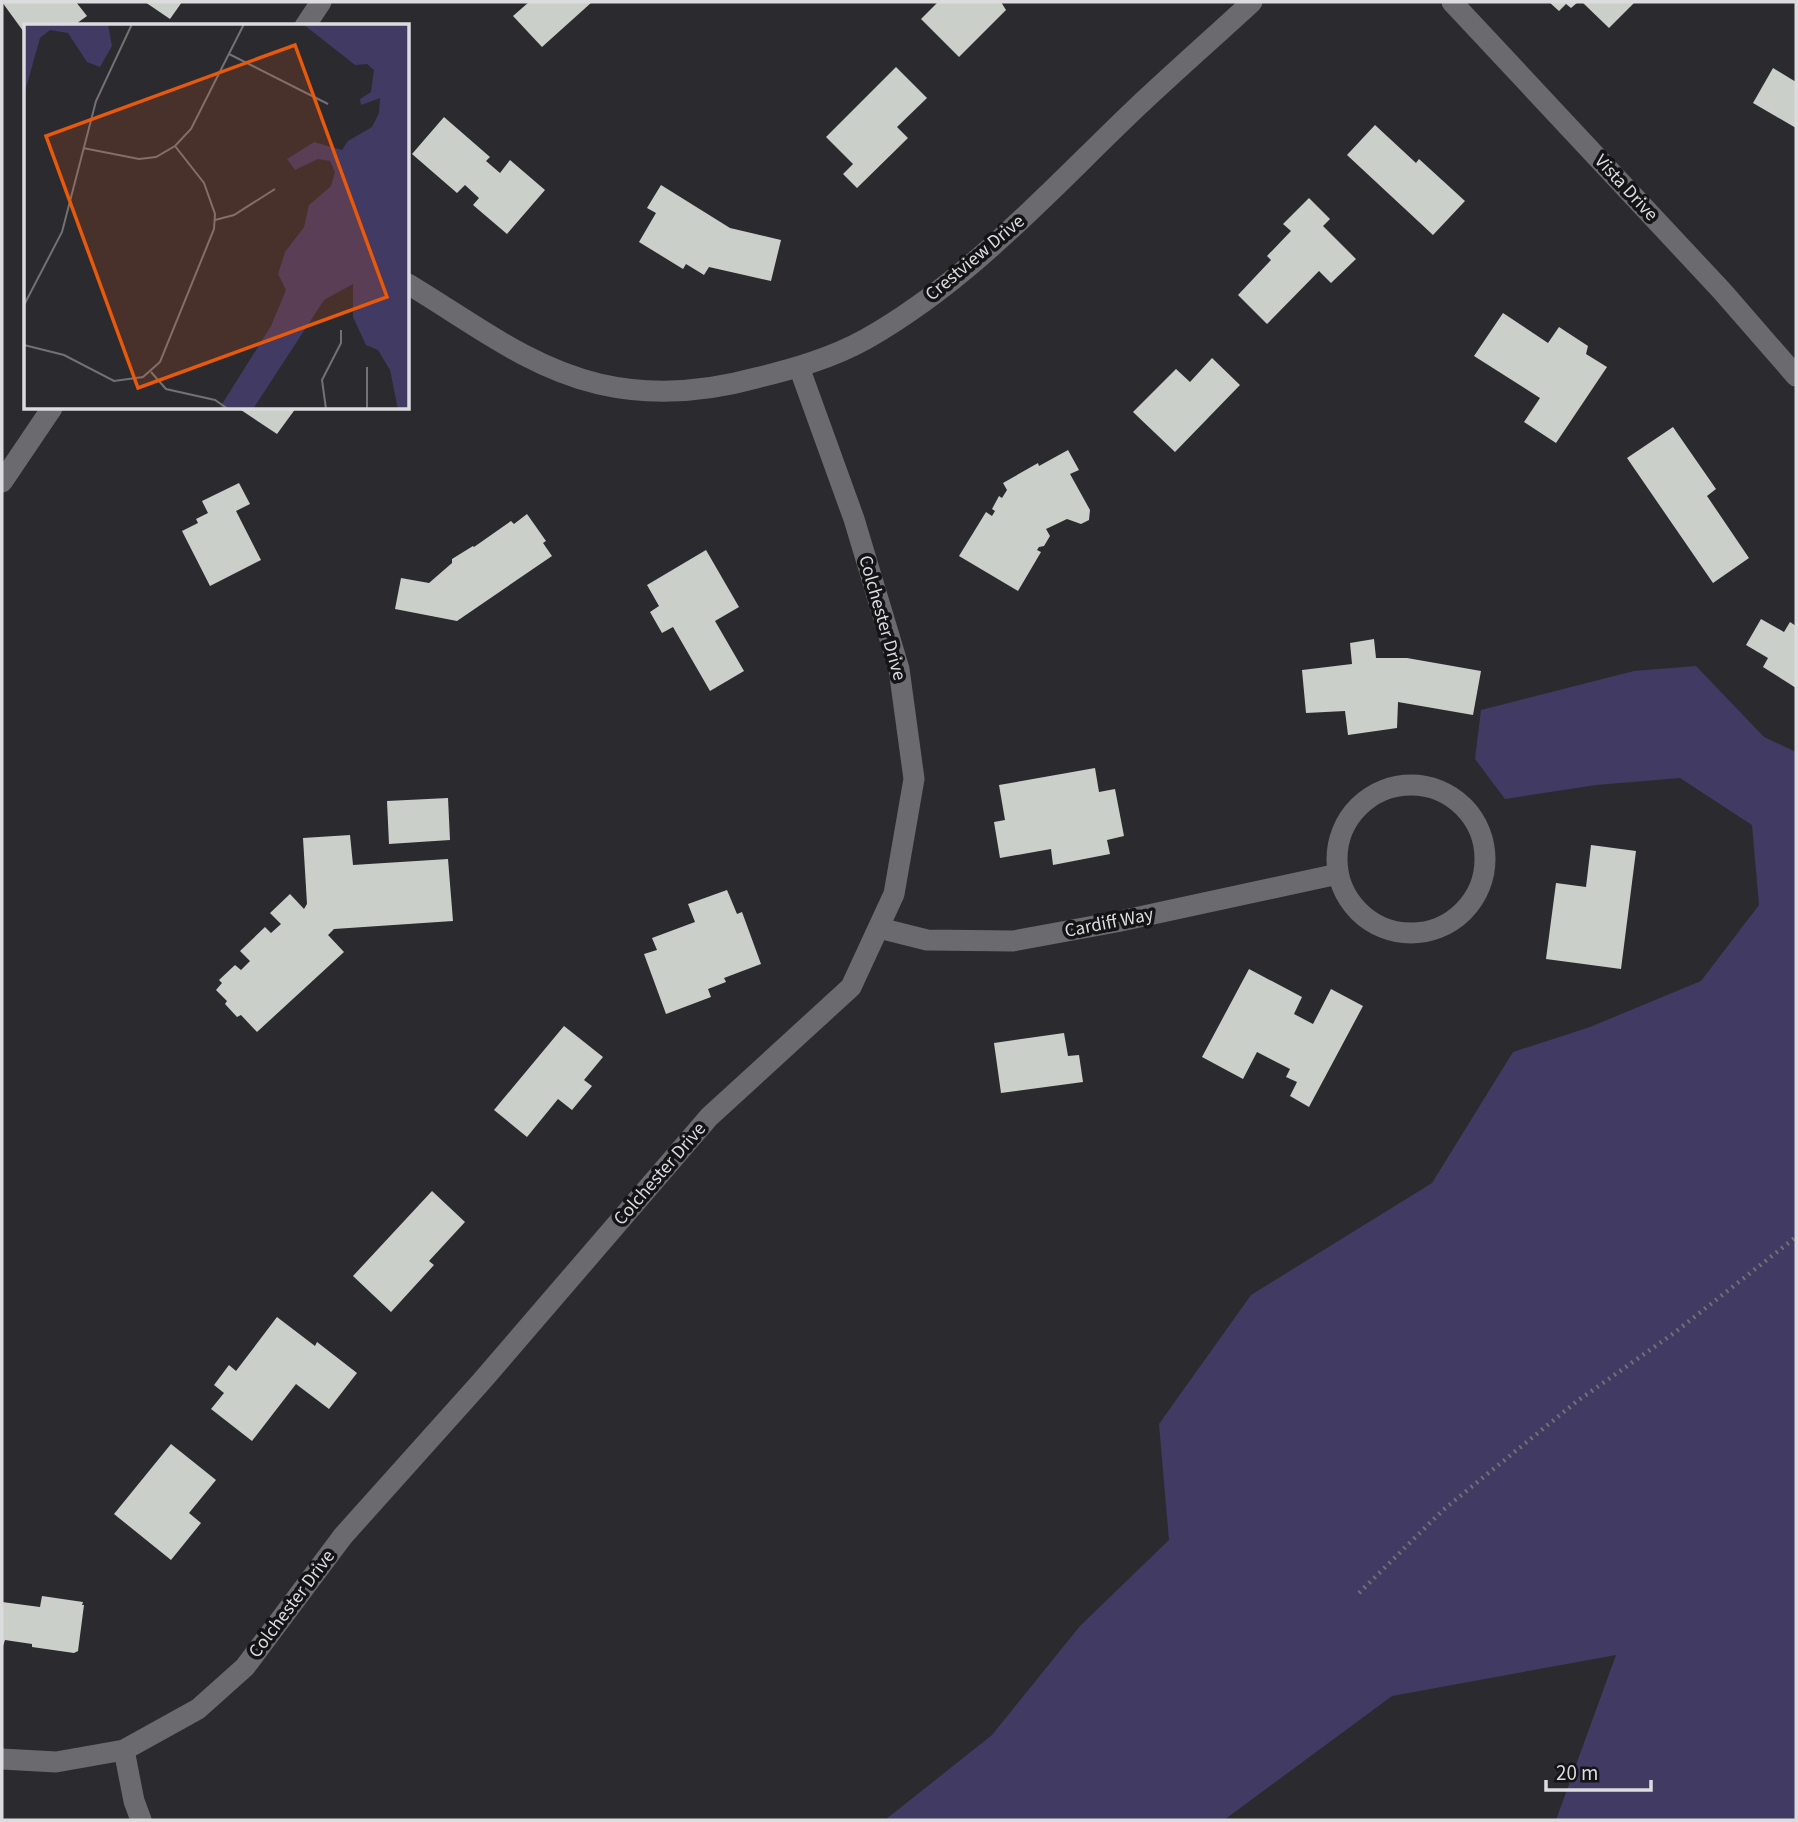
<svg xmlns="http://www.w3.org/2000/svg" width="1798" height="1822" font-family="'Source Sans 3',sans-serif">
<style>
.green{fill:#413a62}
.building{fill:#cbcfca}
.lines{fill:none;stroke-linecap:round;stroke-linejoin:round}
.path{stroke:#717174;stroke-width:4.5;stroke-dasharray:2 5;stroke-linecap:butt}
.minor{stroke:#6a6a6f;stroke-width:21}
.labels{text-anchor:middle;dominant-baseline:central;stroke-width:7;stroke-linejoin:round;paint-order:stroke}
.street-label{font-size:19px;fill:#dcdcde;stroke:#141315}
.inset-road{fill:none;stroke:#727275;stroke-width:2}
.view{fill:#e8590c;fill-opacity:0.15;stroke:#e8590c;stroke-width:3.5}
.inset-edge{fill:none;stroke:#dcdcde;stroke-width:3.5}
</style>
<rect width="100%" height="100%" fill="#2b2b2f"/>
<!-- green -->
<polygon class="green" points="1696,666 1764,737 1796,752 1796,1820 1556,1820 1616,1655 1392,1696 1224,1820 885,1820 992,1735 1080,1626 1169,1540 1159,1424 1251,1295 1432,1183 1513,1052 1590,1027 1701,981 1759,905 1752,825 1680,778 1596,785 1505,799 1475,759 1481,710 1634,671"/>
<!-- building -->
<g class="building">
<polygon points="2,2 76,2 87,16 73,26 26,26 26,35"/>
<polygon points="145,2 182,2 170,19"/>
<polygon points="529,2 592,2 542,47 513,16"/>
<polygon points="938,2 1001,2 1006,10 959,57 921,19"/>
<polygon points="1549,2 1578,2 1571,8 1566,4 1559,11"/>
<polygon points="1582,2 1635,2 1609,28"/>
<polygon points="896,67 927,98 897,127 908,138 857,188 843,174 853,164 826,137"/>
<polygon points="1773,68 1796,82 1796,128 1753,103"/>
<polygon points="444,117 490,157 486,161 500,173 510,160 545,190 507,234 473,205 479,198 465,185 457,193 412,154"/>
<polygon points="1375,125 1416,163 1419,159 1465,201 1433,235 1347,155"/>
<polygon points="661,185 730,228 781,240 771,281 709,267 704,275 686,264 683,269 639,242 656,213 647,208"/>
<polygon points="1309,198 1330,219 1323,226 1356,259 1331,283 1319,271 1267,324 1238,295 1271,260 1267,256 1291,231 1283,224"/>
<polygon points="1503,313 1548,343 1559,327 1588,346 1586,354 1607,367 1556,443 1524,422 1540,398 1474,356"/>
<polygon points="1212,358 1240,385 1175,452 1133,412 1176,369 1190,382"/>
<polygon points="238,408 296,408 277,434"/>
<polygon points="1673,427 1716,489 1707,496 1749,558 1713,583 1627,458"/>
<polygon points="1068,450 1079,470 1070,474 1090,510 1089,520 1081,524 1067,519 1046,529 1050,536 1044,546 1039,547 1037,550 1041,552 1018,591 959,556 986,512 992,516 995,511 992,509 999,496 1002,498 1007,490 1003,483 1038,463 1039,466"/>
<polygon points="239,483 250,504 236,511 261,560 210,586 182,531 198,523 196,519 208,513 202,501"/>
<polygon points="527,514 546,541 543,543 552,556 457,621 395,609 401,578 429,583 452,563 452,559 473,546 474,547 511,521 514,524"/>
<polygon points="706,550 739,607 715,621 744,671 710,691 673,627 662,633 650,612 659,606 647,585"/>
<polygon points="1761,619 1784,632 1790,622 1796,626 1796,688 1763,667 1768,658 1746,645"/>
<polygon points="1374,639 1376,658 1407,658 1481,671 1473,715 1398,702 1397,728 1348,735 1345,711 1306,713 1302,670 1352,664 1350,643"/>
<polygon points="1095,768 1099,792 1115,789 1124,836 1107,840 1110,854 1053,865 1051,849 1000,858 994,822 1005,820 999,785"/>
<polygon points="448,798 450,840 389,844 387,801"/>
<polygon points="350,835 353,865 448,859 453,921 334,929 328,935 344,952 257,1032 241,1015 237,1017 225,1004 227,1001 216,990 222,983 219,980 235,965 241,970 250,961 240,951 265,927 271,933 281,924 270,913 290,894 304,909 307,904 303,838"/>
<polygon points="1591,845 1636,851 1621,969 1546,959 1556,883 1586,887"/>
<polygon points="727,890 737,914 742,912 761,964 724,978 726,982 708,989 711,997 666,1014 644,954 657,950 652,938 695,922 688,904"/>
<polygon points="1249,969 1302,997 1294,1014 1313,1024 1331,989 1363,1006 1309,1107 1290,1096 1297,1082 1286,1077 1290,1069 1257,1052 1243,1079 1202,1057"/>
<polygon points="564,1026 603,1057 584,1080 592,1086 572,1110 558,1099 527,1137 494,1110"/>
<polygon points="1064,1033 1068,1056 1079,1055 1083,1082 1001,1093 994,1043"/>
<polygon points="432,1191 465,1222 429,1261 434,1265 391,1312 353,1276"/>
<polygon points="277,1317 315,1346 317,1342 357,1373 329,1409 296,1384 252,1441 211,1409 224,1393 214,1385 229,1365 236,1371"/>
<polygon points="171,1444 216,1480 189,1513 201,1523 171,1560 114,1514"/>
<polygon points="42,1596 83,1602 82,1605 84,1605 78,1651 74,1653 32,1647 32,1644 5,1640 2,1649 2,1602 40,1607"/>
</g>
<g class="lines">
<!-- path -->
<polyline class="path" points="1359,1593 1443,1510 1576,1402 1674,1333 1796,1237"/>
<!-- minor -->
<g class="minor">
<polyline points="1452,2 1722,291 1796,376"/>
<polyline points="305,26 321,2"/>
<path d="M408,284C470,321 527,367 599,384C651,396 705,392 756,378C793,369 832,358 866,339C970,280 1049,191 1135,109C1173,73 1213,38 1252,2"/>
<polyline points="2,482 52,408"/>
<circle cx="1411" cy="859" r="74"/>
<polyline points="879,928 927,940 1013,941 1116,922 1338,874"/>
<polyline points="124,1750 134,1801 141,1820"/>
<polyline points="2,1759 56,1762 124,1750 198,1709 245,1667 343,1536 481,1382 709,1117 851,987 894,894 914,779 899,669 854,519 799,367"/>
</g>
</g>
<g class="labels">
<!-- street labels -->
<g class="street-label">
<text transform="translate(1626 188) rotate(47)">Vista Drive</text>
<text transform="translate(975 258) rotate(-40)">Crestview Drive</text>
<text transform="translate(882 618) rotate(74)">Colchester Drive</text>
<text transform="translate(1109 923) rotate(-11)">Cardiff Way</text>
<text transform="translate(660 1174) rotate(-49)">Colchester Drive</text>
<text transform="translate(292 1604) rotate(-53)">Colchester Drive</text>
</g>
</g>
<!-- overview -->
<g transform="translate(24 24)">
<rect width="385" height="385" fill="#2b2b2f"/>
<path d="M0,0H84L88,22L76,43L63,38L44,9L26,6L16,14L0,71ZM279,0H385V385H374L366,346L354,326L342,321L329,293V260L300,276L229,385H195L247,302L262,266L254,250L261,228L280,203L285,181L307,162L311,148L306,137L294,135L271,146L263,135L290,118L318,126L324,117L348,103L355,89L356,74L337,81L336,75L347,68L350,46L343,40L331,41Z" fill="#413a62"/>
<path class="inset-road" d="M205,30L304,80M59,124L115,135L132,133L151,122L167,105L220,0M191,196L210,191L251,165M0,281L38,208L72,77L108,0M0,321L40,331L90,357L119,353L136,338L190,205L191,190L180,159L151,122M127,348L142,365L191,376L204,385M302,385L298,356L317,319V306M343,385V343"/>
<path class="view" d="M271,21L363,273L114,364L22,112Z"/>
<rect width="385" height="385" class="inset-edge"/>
</g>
<!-- border -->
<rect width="1798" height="1822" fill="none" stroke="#dcdcde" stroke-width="7"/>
<!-- scale -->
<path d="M1546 1780v10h105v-10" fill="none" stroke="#dcdcde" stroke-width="3.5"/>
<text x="1556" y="1780" font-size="21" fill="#dcdcde" stroke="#141315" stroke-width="5" paint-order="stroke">20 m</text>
</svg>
